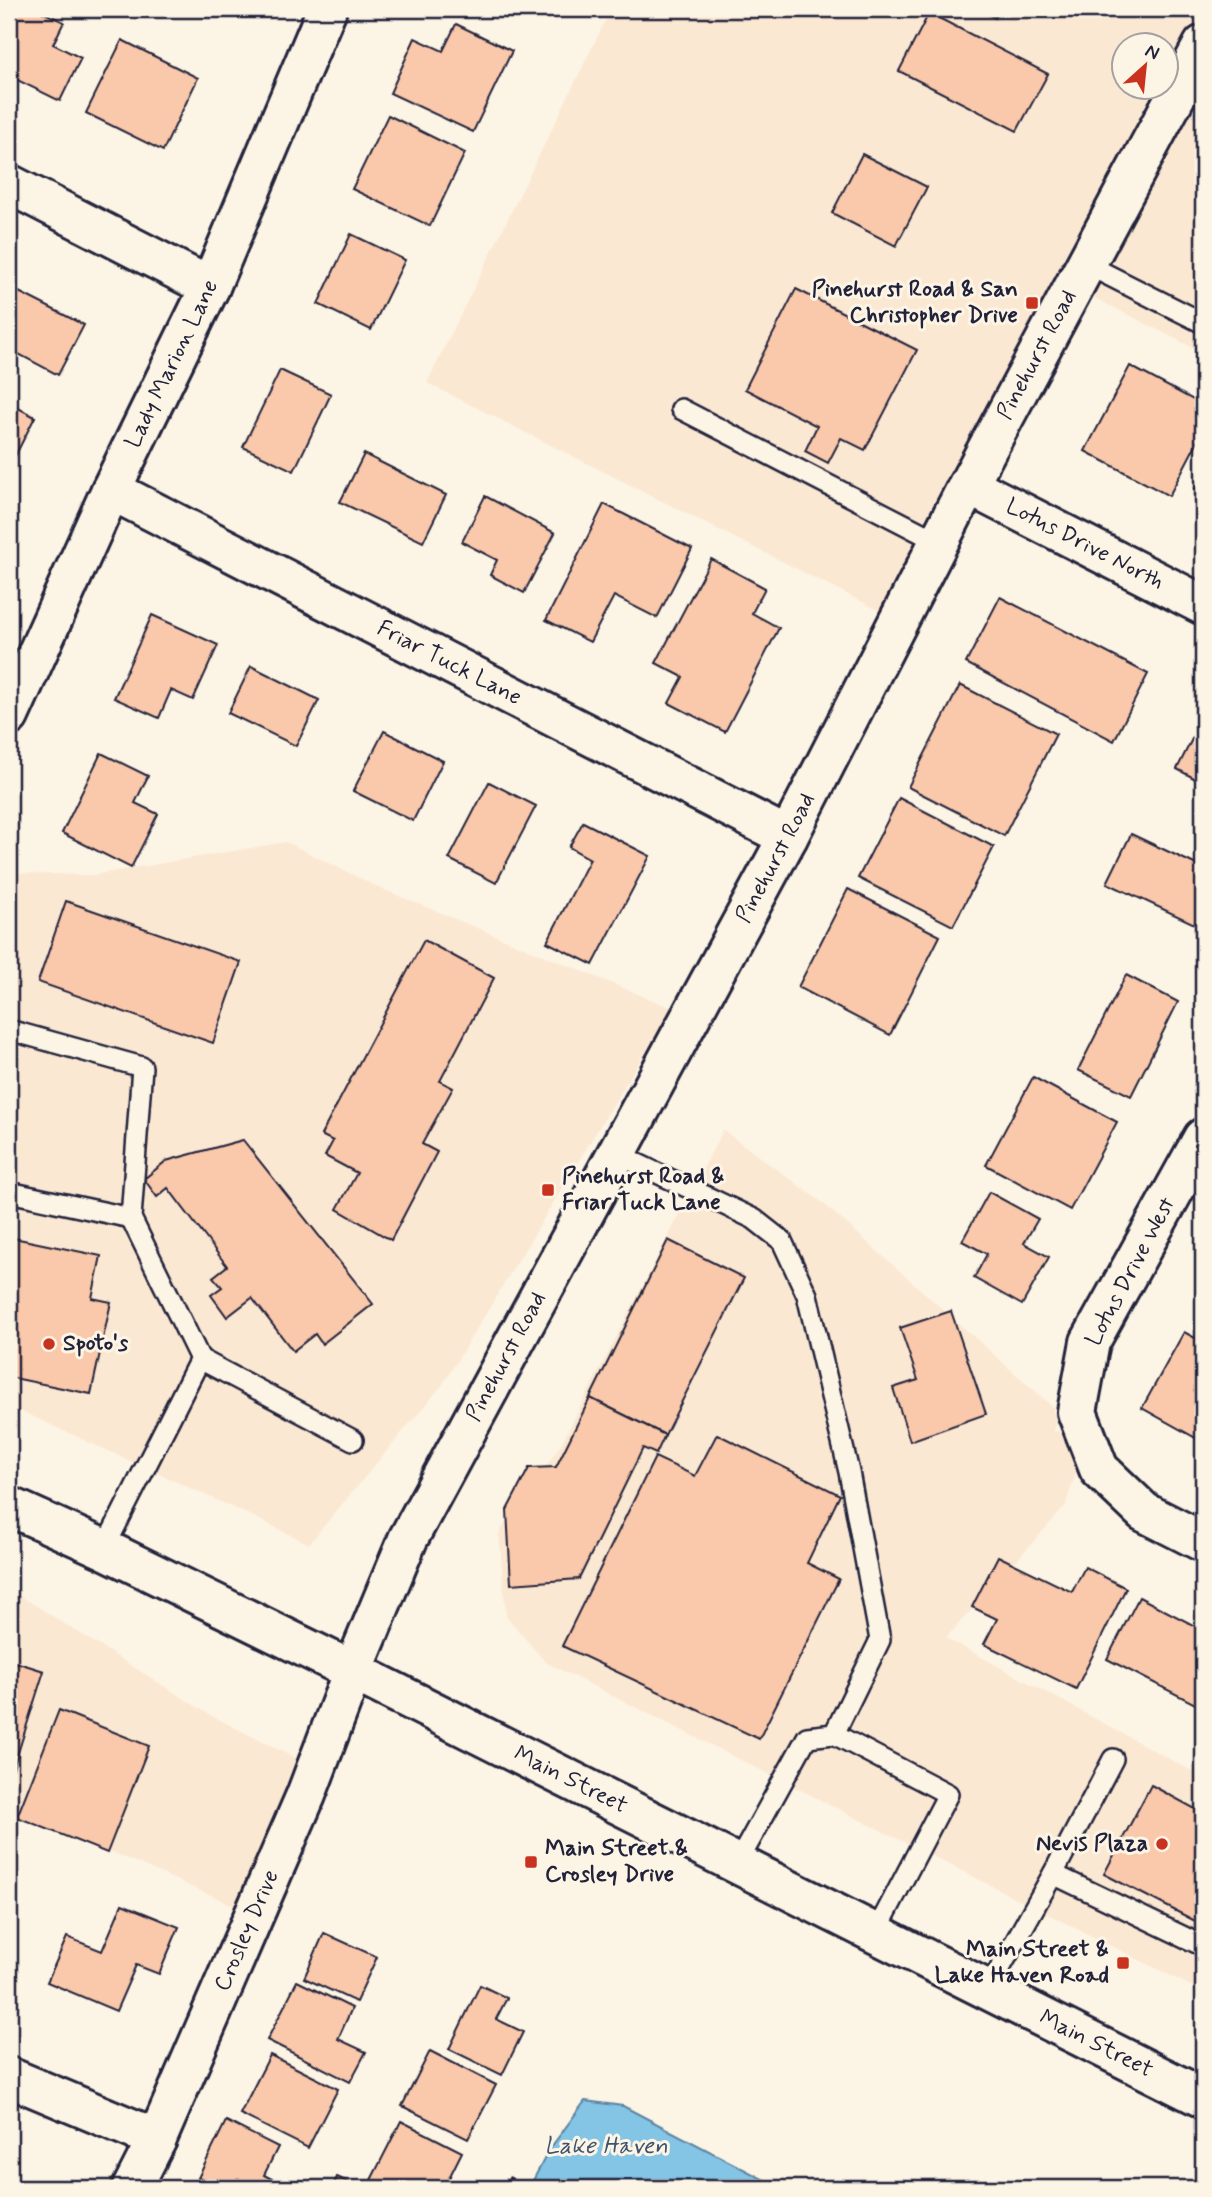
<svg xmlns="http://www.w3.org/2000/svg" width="1212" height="2197" font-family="Mynerve,sans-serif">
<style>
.built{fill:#fbe8d3}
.water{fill:#84c4e4;stroke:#5d83a0;stroke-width:2}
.building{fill:#fac8aa;stroke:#22223b;stroke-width:2}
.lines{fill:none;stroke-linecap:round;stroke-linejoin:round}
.service-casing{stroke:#22223b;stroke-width:24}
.minor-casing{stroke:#22223b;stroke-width:44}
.tertiary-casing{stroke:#22223b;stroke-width:44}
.secondary-casing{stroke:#22223b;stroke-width:44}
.path{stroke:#22223b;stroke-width:4.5;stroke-dasharray:5 5;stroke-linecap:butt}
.service{stroke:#fcf5e5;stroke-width:19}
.minor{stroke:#fcf5e5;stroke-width:38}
.tertiary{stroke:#fcf5e5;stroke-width:38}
.secondary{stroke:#fcf5e5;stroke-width:38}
.poi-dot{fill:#c8321e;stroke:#fcf5e5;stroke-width:2.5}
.labels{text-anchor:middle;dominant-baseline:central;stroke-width:6;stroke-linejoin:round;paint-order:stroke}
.poi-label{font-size:23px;font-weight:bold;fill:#22223b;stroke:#fcf5e5;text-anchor:end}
.street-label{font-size:23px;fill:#22223b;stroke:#fcf5e5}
.water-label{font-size:24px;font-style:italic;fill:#3f536e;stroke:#fcf5e5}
</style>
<rect width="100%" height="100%" fill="#fcf5e5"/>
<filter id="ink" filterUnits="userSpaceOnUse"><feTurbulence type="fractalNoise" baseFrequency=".0143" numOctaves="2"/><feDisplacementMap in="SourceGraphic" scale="14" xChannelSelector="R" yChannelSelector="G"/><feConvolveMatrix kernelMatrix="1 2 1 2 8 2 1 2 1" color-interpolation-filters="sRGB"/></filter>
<g filter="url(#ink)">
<!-- built -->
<g class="built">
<polygon points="611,9 1201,9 1167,73 1166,46 1124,46 1124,88 1159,88 961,457 882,612 427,383"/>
<polygon points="1203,86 1203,353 1091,296"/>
<polygon points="286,842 380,888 672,1008 443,1384 309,1544 260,1520 9,1406 9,873 92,875"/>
<polygon points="723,1130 823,1203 1052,1406 1056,1417 1054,1431 1062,1432 1077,1470 1065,1507 946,1638 1203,1777 1203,1992 545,1662 506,1616 499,1533 560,1446"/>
<polygon points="9,1589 212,1716 299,1760 237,1907 119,1855 9,1811"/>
</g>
<!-- water -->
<polygon class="water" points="585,2101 623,2106 780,2188 529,2188 549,2150"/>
<!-- building -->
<g class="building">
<polygon points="9,9 36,9 64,22 53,44 81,58 60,101 9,76"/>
<polygon points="205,9 226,9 223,17"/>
<polygon points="487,9 505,9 502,16"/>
<polygon points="978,9 1000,9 995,18"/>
<polygon points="929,13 1048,74 1017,131 899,71"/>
<polygon points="456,24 512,51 473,132 390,93 415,38 443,51"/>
<polygon points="122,40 198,78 163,151 86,113"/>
<polygon points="388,115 465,153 430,226 352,189"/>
<polygon points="862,154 927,187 896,246 832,213"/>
<polygon points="351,234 405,260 371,330 318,304"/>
<polygon points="9,287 84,325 58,375 9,349"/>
<polygon points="796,289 917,350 865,450 841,438 828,463 805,451 817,426 745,389"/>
<polygon points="1130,366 1203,405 1203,431 1169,496 1085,451"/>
<polygon points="280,370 331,394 294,471 243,447"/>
<polygon points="9,403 35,417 9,468"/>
<polygon points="364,454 446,495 423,542 340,502"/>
<polygon points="1203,474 1203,493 1195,489"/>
<polygon points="485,496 555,533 524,593 490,575 497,560 462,542"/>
<polygon points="604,504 692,549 657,618 614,596 590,642 546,620"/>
<polygon points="711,559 765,588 752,613 779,628 725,732 669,703 683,677 656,663"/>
<polygon points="1000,597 1148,674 1114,741 966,663"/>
<polygon points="152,615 218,645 193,700 171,690 159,718 114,698"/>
<polygon points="251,666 319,700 296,746 228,713"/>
<polygon points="960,685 1056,734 1004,836 908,787"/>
<polygon points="1203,717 1203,783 1177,769"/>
<polygon points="384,731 443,761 413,821 353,791"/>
<polygon points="101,753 148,776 135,803 158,814 131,868 62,833"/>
<polygon points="489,782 536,806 496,883 449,859"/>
<polygon points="899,798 994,847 953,926 858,878"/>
<polygon points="583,822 650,856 593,965 547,942 590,859 569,847"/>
<polygon points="1131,834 1203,868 1203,928 1107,883"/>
<polygon points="848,889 940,936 890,1035 798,987"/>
<polygon points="66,901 241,962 213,1043 38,982"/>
<polygon points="424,940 494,978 440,1081 453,1088 422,1144 437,1152 391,1240 337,1209 357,1173 325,1156 333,1141 321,1135"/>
<polygon points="1126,975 1178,1002 1131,1096 1078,1070"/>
<polygon points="1033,1077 1117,1122 1070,1210 986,1165"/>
<polygon points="243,1140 373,1304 322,1344 315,1334 293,1351 252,1298 227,1317 211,1295 222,1287 213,1277 227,1266 168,1188 157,1197 144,1179 166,1161"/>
<polygon points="989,1192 1038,1219 1024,1243 1049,1257 1022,1305 974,1278 987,1254 962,1241"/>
<polygon points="9,1237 101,1256 92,1298 111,1302 91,1394 9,1377"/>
<polygon points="668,1240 744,1278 665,1435 590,1398"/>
<polygon points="951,1311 986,1414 910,1441 893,1388 918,1380 900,1328"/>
<polygon points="1184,1332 1203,1342 1203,1442 1142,1408"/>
<polygon points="590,1398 665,1435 656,1454 643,1448 579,1579 511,1584 507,1510 529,1468 556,1467"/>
<polygon points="717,1434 840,1495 807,1563 839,1579 759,1739 562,1646 655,1457 695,1476"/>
<polygon points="998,1556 1072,1592 1085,1567 1126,1588 1076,1689 984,1644 997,1619 972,1607"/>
<polygon points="1139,1597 1203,1630 1203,1697 1199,1706 1107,1659"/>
<polygon points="9,1660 44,1671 9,1781"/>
<polygon points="59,1710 149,1746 107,1853 17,1817"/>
<polygon points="1151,1785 1203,1813 1203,1925 1104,1874"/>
<polygon points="122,1904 179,1927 159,1974 136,1965 116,2011 47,1982 67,1937 102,1951"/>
<polygon points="324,1933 377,1957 356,2002 304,1978"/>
<polygon points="297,1981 352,2008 338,2039 366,2052 350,2082 267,2040"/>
<polygon points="480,1985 507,1998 496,2019 523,2032 502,2075 449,2049"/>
<polygon points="430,2051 496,2085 468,2139 402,2106"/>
<polygon points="270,2055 338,2089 308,2148 240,2114"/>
<polygon points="226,2121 278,2147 264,2175 289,2188 219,2188 198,2178"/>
<polygon points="401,2121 462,2152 444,2188 387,2188 371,2180"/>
<polygon points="337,2177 361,2188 332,2188"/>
</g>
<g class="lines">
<!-- service casing -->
<g class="service-casing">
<g id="service">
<polyline points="1086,264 1203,323"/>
<polyline points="681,409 939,542"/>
<polyline points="9,1030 142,1067 131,1218 200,1359"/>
<polyline points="617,1154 754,1219 782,1241 807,1295 849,1472 880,1640 834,1734 807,1737 737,1864"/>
<polyline points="9,1192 131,1218"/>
<polyline points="104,1549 200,1359 353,1440"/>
<polyline points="834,1734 948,1794 875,1934"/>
<polyline points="1053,1874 1113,1759"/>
<polyline points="988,1990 1053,1874 1203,1946"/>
</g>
</g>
<!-- minor casing -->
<g class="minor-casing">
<g id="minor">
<polyline points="9,184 210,287"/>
<path id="s1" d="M968,485L1203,605"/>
<path id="s2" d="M111,490L788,837"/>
<path id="s3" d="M9,716L111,490L210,287L327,9"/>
<polyline points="1203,1138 1090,1342 1077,1412 1099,1469 1144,1512 1203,1542"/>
<polyline points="9,2077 157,2139"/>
<path id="s4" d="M132,2188L157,2139L306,1795L353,1671"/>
</g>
</g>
<!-- tertiary casing -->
<g class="tertiary-casing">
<g id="tertiary">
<path id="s5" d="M353,1671L408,1539L788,837L968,485L1203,45"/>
</g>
</g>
<!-- secondary casing -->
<g class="secondary-casing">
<g id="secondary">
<path id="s6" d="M9,1506L104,1549L353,1671L1203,2098"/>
</g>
</g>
<!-- path -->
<polyline class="path" points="508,2178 527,2188"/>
<!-- service -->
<use href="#service" class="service"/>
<!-- minor -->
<use href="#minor" class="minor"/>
<!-- tertiary -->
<use href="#tertiary" class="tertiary"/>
<!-- secondary -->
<use href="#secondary" class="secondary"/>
</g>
</g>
<!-- markers -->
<g class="poi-dot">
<rect x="1025" y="296" width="14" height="14" rx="3.5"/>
<rect x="541" y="1183" width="14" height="14" rx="3.5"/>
<circle cx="49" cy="1344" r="7"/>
<circle cx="1162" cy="1844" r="7"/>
<rect x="524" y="1855" width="14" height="14" rx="3.5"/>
<rect x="1116" y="1956" width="14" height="14" rx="3.5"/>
</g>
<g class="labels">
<!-- poi labels -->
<g class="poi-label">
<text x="1018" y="290">Pinehurst Road &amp; San<tspan x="1018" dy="26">Christopher Drive</tspan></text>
<text x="562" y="1177" text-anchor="start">Pinehurst Road &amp;<tspan x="562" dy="26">Friar Tuck Lane</tspan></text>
<text x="63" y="1344" text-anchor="start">Spoto's</text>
<text x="1148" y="1844">Nevis Plaza</text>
<text x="545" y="1849" text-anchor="start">Main Street &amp;<tspan x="545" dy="26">Crosley Drive</tspan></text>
<text x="1109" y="1950">Main Street &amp;<tspan x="1109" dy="26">Lake Haven Road</tspan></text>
</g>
<!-- street labels -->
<g class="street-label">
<text stroke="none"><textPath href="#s5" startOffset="1484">Pinehurst Road</textPath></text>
<text stroke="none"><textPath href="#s3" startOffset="388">Lady Marion Lane</textPath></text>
<text stroke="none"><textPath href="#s1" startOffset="131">Lotus Drive North</textPath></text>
<text stroke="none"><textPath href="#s2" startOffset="380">Friar Tuck Lane</textPath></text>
<text stroke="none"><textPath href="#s5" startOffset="917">Pinehurst Road</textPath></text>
<text transform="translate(1131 1272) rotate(-62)">Lotus Drive West</text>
<text stroke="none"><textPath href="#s5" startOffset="350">Pinehurst Road</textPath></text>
<text stroke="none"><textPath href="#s6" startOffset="625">Main Street</textPath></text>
<text stroke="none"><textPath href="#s4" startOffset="282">Crosley Drive</textPath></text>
<text stroke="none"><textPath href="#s6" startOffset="1213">Main Street</textPath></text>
</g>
<!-- water labels -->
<g class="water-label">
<text x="606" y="2146">Lake Haven</text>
</g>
</g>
<!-- margin -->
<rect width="1212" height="2197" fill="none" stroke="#fcf5e5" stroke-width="35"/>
<rect x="18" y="18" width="1177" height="2162" fill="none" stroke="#22223b" stroke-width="2.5" filter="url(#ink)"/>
<!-- north arrow -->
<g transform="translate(1145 66) rotate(27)"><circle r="33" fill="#fcf5e5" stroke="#a5a1a1" stroke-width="2"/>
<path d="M0-5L12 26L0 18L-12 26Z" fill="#c8321e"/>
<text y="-10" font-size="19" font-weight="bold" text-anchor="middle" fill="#22223b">N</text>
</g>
</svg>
